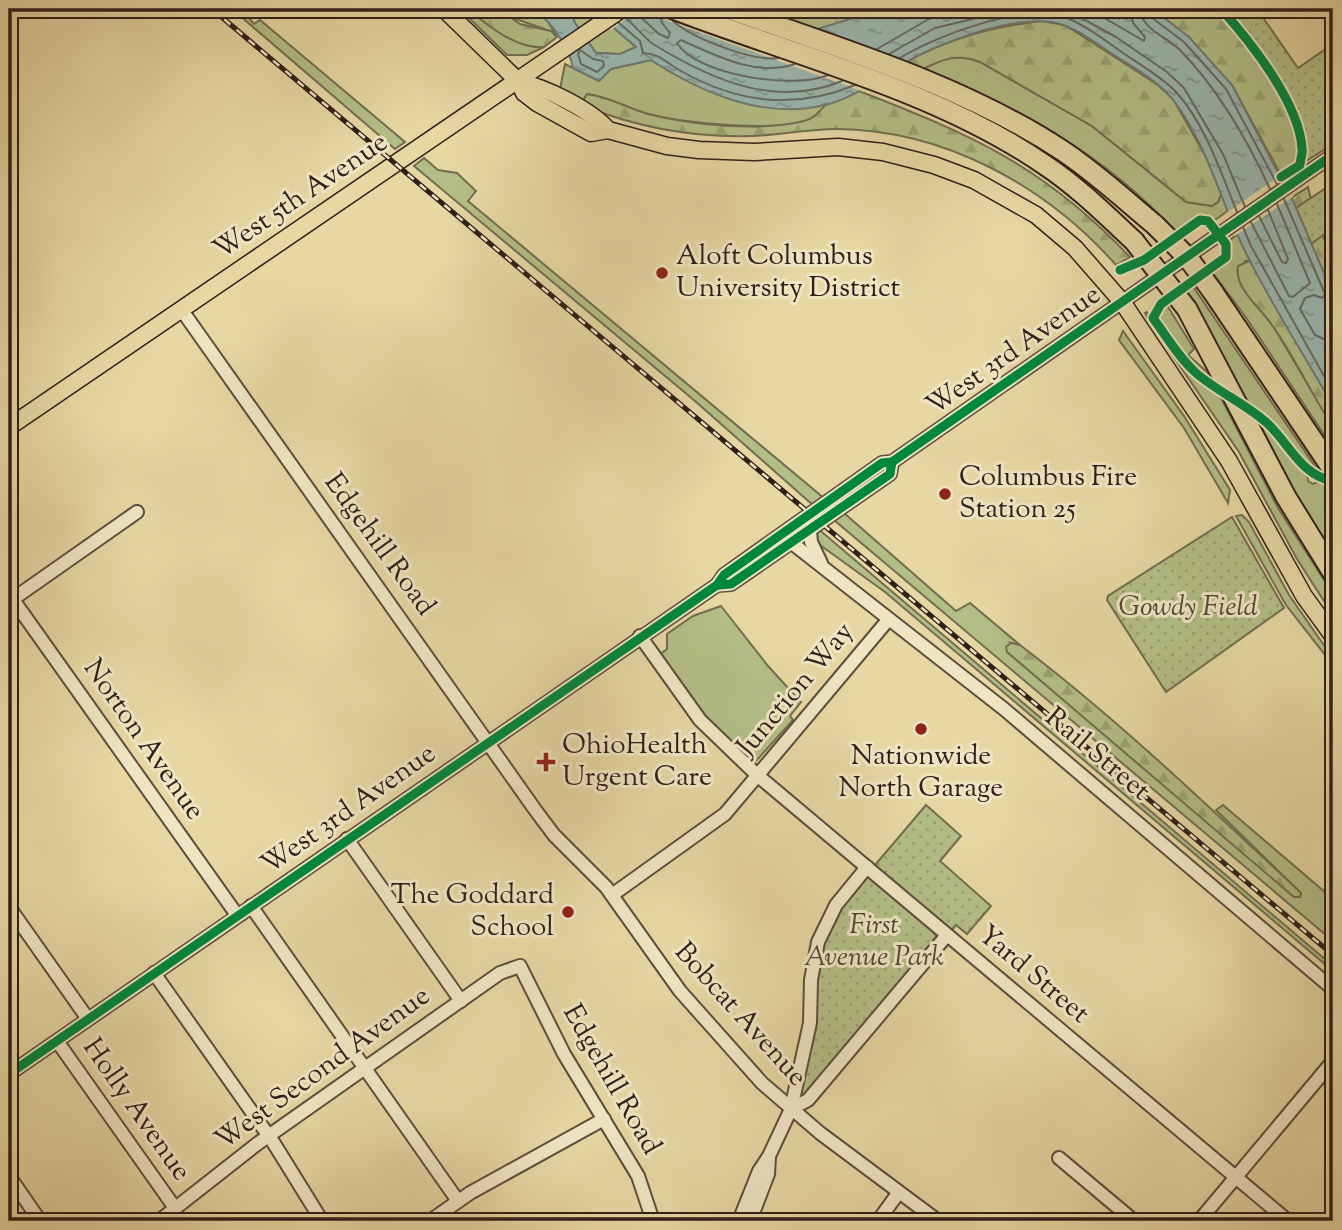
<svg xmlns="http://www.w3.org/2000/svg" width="1342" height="1230" font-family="'Sorts Mill Goudy',serif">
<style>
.grass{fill:#b3be86;stroke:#716e50;stroke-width:2}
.forest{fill:url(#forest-firs);stroke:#716e50;stroke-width:2}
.park{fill:url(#park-dots);stroke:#716e50;stroke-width:2}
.water{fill:url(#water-ripples);stroke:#6f7a74;stroke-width:2}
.pier{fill:#e6d7a3}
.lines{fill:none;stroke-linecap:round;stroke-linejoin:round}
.shore{stroke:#646b64;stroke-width:2}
.minor-casing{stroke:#5d4d3c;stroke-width:16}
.major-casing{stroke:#2f1f19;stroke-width:19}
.highway-casing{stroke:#2f1f19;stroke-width:23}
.minor{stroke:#efe5c3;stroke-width:12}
.major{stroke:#e6d7a3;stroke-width:16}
.highway{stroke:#e6d7a3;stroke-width:19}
.rail-casing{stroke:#2f1f19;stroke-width:5}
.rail{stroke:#efe5c3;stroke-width:2.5;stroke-dasharray:8;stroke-linecap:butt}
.highway-bridge-casing{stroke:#2f1f19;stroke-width:23;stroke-linecap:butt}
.highway-bridge{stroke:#e6d7a3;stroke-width:19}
.cycleway-casing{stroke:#efe5c3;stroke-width:13}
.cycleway{stroke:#00873e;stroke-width:9}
.poi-dot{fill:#8f2418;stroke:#efe5c3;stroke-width:2.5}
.labels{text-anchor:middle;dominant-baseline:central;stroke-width:6;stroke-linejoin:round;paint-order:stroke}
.street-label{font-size:28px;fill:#2f1f19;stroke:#efe5c3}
.poi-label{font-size:28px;fill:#2f1f19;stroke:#efe5c3;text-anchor:start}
.park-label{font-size:28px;font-style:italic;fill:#504734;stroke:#efe5c3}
</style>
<defs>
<pattern id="forest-firs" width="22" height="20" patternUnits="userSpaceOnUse" patternTransform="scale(1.75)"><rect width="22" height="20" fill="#b3be86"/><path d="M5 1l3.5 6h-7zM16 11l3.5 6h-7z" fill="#9aa373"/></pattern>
<pattern id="park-dots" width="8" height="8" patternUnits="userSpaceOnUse" patternTransform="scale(1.75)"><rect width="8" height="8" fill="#b3be86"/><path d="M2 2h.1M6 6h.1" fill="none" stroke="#9aa373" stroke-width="1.8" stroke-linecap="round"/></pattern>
<pattern id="water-ripples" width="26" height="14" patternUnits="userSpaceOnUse" patternTransform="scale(1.75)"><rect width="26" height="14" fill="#9ab7b0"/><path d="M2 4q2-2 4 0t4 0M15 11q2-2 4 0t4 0" fill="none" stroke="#7e948e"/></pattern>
</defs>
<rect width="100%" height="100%" fill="#e6d7a3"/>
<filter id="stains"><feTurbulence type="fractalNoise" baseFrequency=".00286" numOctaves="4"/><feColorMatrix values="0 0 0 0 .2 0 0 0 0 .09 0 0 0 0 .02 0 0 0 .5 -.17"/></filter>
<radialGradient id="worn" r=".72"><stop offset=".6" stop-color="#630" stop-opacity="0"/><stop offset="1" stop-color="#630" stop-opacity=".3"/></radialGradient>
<!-- grass -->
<g class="grass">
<polygon points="232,9 241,9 254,24 260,20 405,142 395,149"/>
<path d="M460,9C483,9 509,50 544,47L527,55H507Z"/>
<path d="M499,9H530L543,13L557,37C542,23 518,25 499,9Z"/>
<polygon points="569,9 599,9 614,28 636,47 620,54 596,53 575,23"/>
<path d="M963,56L980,62L1092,126L1186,202L1212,206L1218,202L1222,192L1229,210L1212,222L1204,215L1176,232C1104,154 1020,108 923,69L946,58Z"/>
<path d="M651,60C706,96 761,114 827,104C824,108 821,114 816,117C789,134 675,123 644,113C624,106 608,97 587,94L583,101L560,89L565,64L599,81L611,69Z"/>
<polygon points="424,158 438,170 457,173 476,191 468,201 825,499 815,507 695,401 414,166"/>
<polygon points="1238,234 1251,260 1245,261 1241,285 1272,324 1333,427 1333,448 1245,316 1212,272 1227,261 1231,250 1227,242"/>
<polygon points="1192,285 1321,475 1307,468 1279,430 1251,408 1185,291"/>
<polygon points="1165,302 1194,349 1188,355 1207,372 1214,384 1187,363 1157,322 1156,314"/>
<polygon points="1147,312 1182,363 1218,392 1278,508 1333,594 1333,615 1297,559 1239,452 1149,321 1145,313"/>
<polygon points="1123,331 1184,416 1230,490 1228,503 1184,428 1119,340"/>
<polygon points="1257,418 1276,433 1307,474 1308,481 1313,484 1322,480 1324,475 1333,488 1333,558 1294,493"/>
<polygon points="844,513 956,611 970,603 1020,645 1011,643 1294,897 1300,897 1301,893 1216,810 1223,805 1333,899 1333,941 834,520"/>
<polygon points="1242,515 1249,522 1289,595 1328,651 1329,660 1286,605 1236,516"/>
<polygon points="816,527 1333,966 1333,971 885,592 816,542 812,536"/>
<polygon points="721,606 768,666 801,702 790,716 793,720 756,761 748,759 700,710 659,655 667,649 667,634 693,616"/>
</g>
<!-- forest -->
<g class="forest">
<path d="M468,9H499L520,24L551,31L557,37L544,47C516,49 488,26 468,9Z"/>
<polygon points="782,9 882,9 816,30 775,15"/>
<path d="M1153,9H1221C1250,42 1300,103 1302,149C1303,154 1300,159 1300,165L1282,177L1232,85Z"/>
<path d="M1041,21L1065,25L1158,85L1173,99L1209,162L1222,192L1218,202L1212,206L1186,202L1092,126L980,62C957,54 945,58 923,69L906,62C949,38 993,27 1041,21Z"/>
<path d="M859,91C972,135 1044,166 1130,257L1116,265C1046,186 945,130 837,129C808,129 781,135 752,136C694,138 640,128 586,107L583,101L587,94C610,97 627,108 648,114C692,125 759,132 804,121C817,118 819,109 829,103C838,98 849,95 859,91Z"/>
<polygon points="1308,187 1311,200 1331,229 1323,236 1333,261 1333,294 1291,198"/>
<path d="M1251,260L1333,406V427C1311,394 1295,357 1272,325C1260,307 1234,289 1238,266Z"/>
<path d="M1011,643L1020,645C1121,722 1209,807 1301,893L1300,897H1294L1007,652L1006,647Z"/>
</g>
<!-- park -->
<g class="park">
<path d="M1221,9H1257L1298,68L1333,44V144L1300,165C1300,159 1303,154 1302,149C1300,104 1250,41 1221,9Z"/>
<polygon points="1326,188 1333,199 1333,228 1311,244 1296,208"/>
<polygon points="1232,517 1284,608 1166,692 1107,600 1108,596"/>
<polygon points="926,805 961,836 940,861 991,906 967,934 956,925 808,1100 791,1109 825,924"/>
</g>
<!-- water -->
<path class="water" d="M530,9H569L575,23L596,53L620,54L636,47L614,28L599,9H681L773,43L882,9H1153L1189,37L1232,85L1294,203L1333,294V406C1304,354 1270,303 1244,249C1220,200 1208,146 1174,101C1159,81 1132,67 1111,53C1097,44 1082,32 1066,26C1028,9 939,42 905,63C880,78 854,98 825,105C763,120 702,93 651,60L611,69L599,81L573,68C570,49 548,15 530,9Z"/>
<!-- pier -->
<g class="pier">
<polygon points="600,9 688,9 908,65 864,92 638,10 611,30 596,11"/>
<polygon points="1284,173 1294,196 1235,236 1226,213"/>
</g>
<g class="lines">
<!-- shore -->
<g class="shore">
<polyline points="632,9 659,34 668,38 670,33 662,23 659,9"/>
<polyline points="1065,9 1116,37 1167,72 1184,88 1223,154 1245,207"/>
<polyline points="1089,9 1144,41 1145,37 1133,23 1130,9"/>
<path d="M1140,9C1141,29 1167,37 1180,50C1219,90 1247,139 1270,189"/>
<polyline points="1149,9 1151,17 1184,42 1226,89 1277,184"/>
<path d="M626,18C632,23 649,42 653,44C710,79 775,109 842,81"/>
<path d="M673,21C692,38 753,62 778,58"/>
<path d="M619,23L640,41L643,53C659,53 668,64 681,71C737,103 795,110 855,85"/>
<polyline points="877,49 929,19 963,9"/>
<polygon points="580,50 593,59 603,61 604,66 597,72 581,64 578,54"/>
<polyline points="889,54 935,28 1014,9"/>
<path d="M900,58C937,35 1025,2 1067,18C1088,26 1108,43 1126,55C1144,67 1163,78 1177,93C1206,126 1221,173 1237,212"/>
<path d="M795,64C756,77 717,56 681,40L677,43C696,75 794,90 828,75"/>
<polyline points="1284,199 1325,294 1322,298 1314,295 1305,298 1300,309 1315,335 1324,339 1333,335"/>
<polyline points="1259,216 1282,262 1286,263 1288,259 1268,210"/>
<polyline points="1251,222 1289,296 1293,297 1310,283 1277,204"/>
<polyline points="1243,227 1251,246 1333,392"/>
</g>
<!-- minor casing -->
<g class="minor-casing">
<g id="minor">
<polyline points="181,309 536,811 554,835 606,887 680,991 762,1083 820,1133 938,1221"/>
<polyline points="810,530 811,542 821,563"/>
<polyline points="792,543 1004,709 1333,989"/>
<polyline points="717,585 731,584 890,474 892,462"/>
<polyline points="9,594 237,915"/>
<polyline points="13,599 137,512"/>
<polyline points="640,636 700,720 757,775 1288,1221"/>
<polyline points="347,839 461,1001"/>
<polyline points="612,895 725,814 888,620"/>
<polyline points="251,906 458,1201"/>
<polyline points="9,907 88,1019"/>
<polyline points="154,973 273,1142 322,1221"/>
<polyline points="57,1041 175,1208"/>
<polyline points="9,1074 717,585 724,575 882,463 892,462 1333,155"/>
<polyline points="791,1109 808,1100 947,935"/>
<polyline points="1059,1158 1134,1221"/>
<polyline points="9,1176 40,1221"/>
<polyline points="159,1221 257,1144 500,973 520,966 564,1054 638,1176 653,1221"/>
<polyline points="430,1221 470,1193 604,1119"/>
<polyline points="739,1221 759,1171 769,1156 791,1109 810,1023 811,980 818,942 836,905 867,867"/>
<polyline points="750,1221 768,1174 769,1157"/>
<polyline points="878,1221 899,1192"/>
<polyline points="1199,1221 1333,1061"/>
</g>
</g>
<!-- major casing -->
<g class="major-casing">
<g id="major">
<polyline points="444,9 519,82 524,93 537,103 591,133 608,130 667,146 699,150 754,152 838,147 883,152 934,165 974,180 1036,215 1075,248 1123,303 1229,461 1304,596 1333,636"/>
<path d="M519,82C545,87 591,110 608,130"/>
<polyline points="9,427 622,9"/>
</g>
</g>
<!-- highway casing -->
<g class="highway-casing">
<g id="highway">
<path d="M673,9C796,56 936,90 1045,165C1078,187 1106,215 1134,241"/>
<path d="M729,9C842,49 963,85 1063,151C1096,173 1125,200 1155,225"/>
<polyline points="1213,292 1333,470"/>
<polyline points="1187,309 1286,497 1333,573"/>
</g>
</g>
<!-- minor -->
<use href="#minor" class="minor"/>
<!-- major -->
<use href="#major" class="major"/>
<!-- highway -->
<use href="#highway" class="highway"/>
<!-- rail casing -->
<g class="rail-casing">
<polyline id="rail" points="212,9 1333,955"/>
</g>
<!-- rail -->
<use href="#rail" class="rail"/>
<!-- highway-bridge casing -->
<g class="highway-bridge-casing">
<g id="highway-bridge">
<polyline points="1155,225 1188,258 1213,292"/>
<polyline points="1134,241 1187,309"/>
</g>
</g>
<!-- highway-bridge -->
<use href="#highway-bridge" class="highway-bridge"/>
<!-- cycleway casing -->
<g class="cycleway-casing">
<g id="cycleway">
<path d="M1221,9C1250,41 1300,104 1302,149C1303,154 1300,159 1300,165L1281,177"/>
<path d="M1120,270L1144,260L1200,220L1208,221L1226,244V257L1161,304L1153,318C1167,337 1179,358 1196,373C1218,392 1246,404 1267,423C1289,443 1301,476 1333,481"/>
<polyline points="719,585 731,584 890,474 892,462"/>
<polyline points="9,1074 717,585 724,575 882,463 892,462 1333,155"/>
</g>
</g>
<!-- cycleway -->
<use href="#cycleway" class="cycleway"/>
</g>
<!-- markers -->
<g class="poi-dot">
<circle cx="662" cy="273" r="7"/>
<circle cx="945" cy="494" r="7"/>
<circle cx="921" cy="729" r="7"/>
<path d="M542.5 751.5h7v7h7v7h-7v7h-7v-7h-7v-7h7z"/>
<circle cx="568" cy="912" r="7"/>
</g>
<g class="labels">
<!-- street labels -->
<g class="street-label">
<text transform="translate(301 197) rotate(-34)">West 5th Avenue</text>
<text transform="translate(1014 351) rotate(-35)">West 3rd Avenue</text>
<text transform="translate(379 545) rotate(54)">Edgehill Road</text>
<text transform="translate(796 690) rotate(-50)">Junction Way</text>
<text transform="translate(143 740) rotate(55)">Norton Avenue</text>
<text transform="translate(1097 755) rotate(40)">Rail Street</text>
<text transform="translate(349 810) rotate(-35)">West 3rd Avenue</text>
<text transform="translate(1033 975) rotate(40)">Yard Street</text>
<text transform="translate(740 1015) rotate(48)">Bobcat Avenue</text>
<text transform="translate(323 1069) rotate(-36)">West Second Avenue</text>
<text transform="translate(611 1080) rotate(60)">Edgehill Road</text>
<text transform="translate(136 1110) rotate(55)">Holly Avenue</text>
</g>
<!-- poi labels -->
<g class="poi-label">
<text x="676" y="257">Aloft Columbus<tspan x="676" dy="32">University District</tspan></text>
<text x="959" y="478">Columbus Fire<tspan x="959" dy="32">Station 25</tspan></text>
<text x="562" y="746">OhioHealth<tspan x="562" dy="32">Urgent Care</tspan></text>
<text x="921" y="757" text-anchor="middle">Nationwide<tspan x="921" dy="32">North Garage</tspan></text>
<text x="554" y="896" text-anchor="end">The Goddard<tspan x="554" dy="32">School</tspan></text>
</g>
<!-- park labels -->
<g class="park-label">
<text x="1188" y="608">Gowdy Field</text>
<text x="874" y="926">First<tspan x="874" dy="32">Avenue Park</tspan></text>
</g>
</g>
<!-- margin -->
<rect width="1342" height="1230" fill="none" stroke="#e6d7a3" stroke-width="35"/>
<rect x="10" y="10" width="1321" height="1209" fill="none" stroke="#2f1f19" stroke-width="3.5"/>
<rect x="18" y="18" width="1307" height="1195" fill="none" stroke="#2f1f19" stroke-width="2"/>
<rect width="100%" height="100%" filter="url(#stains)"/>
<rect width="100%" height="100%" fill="url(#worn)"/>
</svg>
